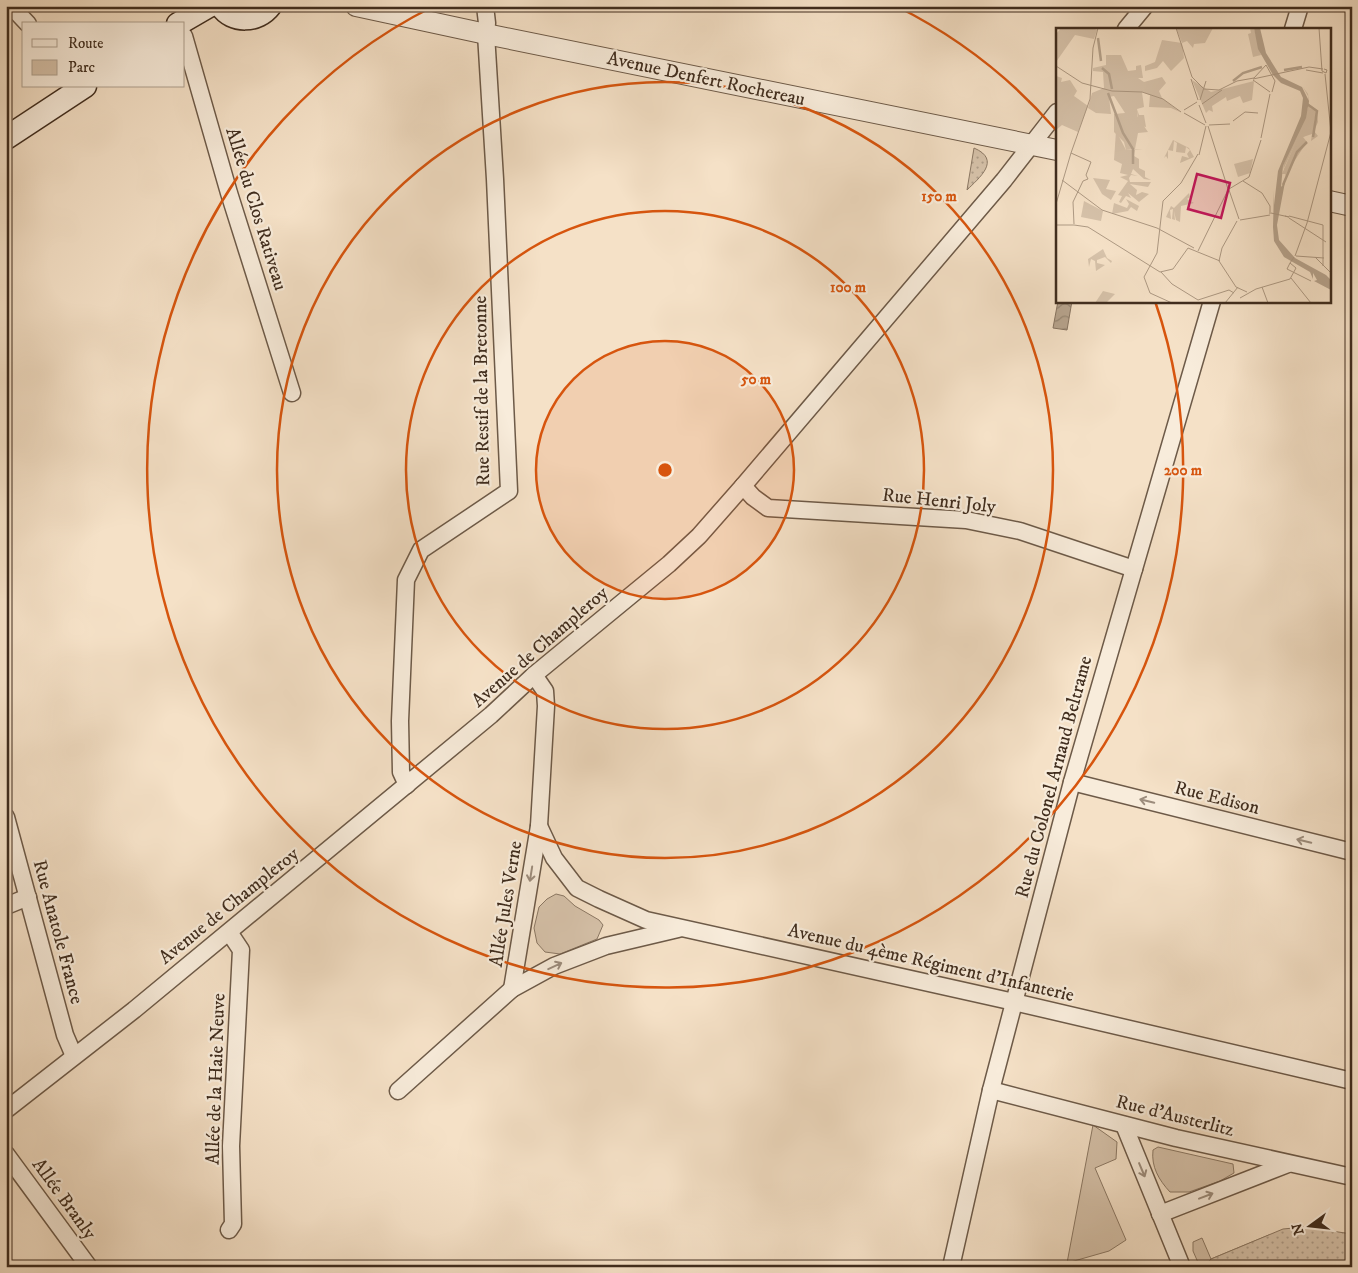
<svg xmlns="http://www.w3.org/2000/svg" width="1358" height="1273" font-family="'IM FELL DW Pica',serif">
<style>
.green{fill:#d6c2aa;stroke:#8b7864}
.garden{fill:url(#garden-dots);stroke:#8b7864}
.water{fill:url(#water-waves);stroke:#877461}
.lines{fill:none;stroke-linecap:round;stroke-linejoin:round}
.minor-casing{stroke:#6d5a48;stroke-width:19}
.tertiary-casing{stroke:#6d5a48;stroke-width:22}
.secondary-casing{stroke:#402d1e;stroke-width:25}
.minor{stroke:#f8ecdb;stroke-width:16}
.tertiary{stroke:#f8ecdb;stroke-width:20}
.secondary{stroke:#f8ecdb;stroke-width:22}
.oneway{stroke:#9c8c7c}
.ring{fill:none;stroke:#d7550e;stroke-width:2.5}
.labels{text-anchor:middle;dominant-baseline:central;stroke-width:4.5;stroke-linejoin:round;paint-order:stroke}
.street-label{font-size:19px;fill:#402d1e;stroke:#f8ecdb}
.inset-river{fill:none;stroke:#b7a48e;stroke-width:2.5}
.inset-road{fill:none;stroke:#ad9983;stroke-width:1}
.view{fill:#c2185b;fill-opacity:0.15;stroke:#c2185b;stroke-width:2.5}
.inset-edge{fill:none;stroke:#402d1e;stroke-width:2.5}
.centre{fill:#d7550e;stroke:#f8ecdb;stroke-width:2.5}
.ring-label{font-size:15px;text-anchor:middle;font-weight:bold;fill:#d7550e;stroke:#f8ecdb;stroke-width:4.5;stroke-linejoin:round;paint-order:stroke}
</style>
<defs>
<pattern id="garden-dots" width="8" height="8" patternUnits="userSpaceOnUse" patternTransform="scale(1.25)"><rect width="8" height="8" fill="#d6c2aa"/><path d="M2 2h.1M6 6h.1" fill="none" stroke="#af9e8a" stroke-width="1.8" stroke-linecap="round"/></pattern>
<pattern id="water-waves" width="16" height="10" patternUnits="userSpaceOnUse" patternTransform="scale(1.25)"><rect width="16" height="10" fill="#b7a48e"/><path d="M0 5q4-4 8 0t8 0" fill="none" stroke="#968673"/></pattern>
</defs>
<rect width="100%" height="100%" fill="#f5e1c7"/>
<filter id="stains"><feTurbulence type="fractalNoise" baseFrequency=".004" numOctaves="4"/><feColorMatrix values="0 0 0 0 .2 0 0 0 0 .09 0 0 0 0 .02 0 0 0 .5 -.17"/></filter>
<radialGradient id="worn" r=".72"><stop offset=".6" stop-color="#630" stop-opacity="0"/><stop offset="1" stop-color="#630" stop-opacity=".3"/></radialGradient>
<!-- green -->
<g class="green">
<polygon points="556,894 564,896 575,906 599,920 603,925 597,939 560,954 545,952 537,943 534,928 539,907 547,899"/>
<polygon points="1093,1125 1117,1142 1116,1159 1095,1168 1126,1240 1109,1251 1067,1263"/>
<path d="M1158,1147L1233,1164L1234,1173L1220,1181L1189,1192H1170C1159,1180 1151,1167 1153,1150Z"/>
<polygon points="1269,1235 1267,1267 1200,1267 1193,1251 1193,1242 1202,1238 1211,1259"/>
</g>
<!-- garden -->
<g class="garden">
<path d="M974,148C1002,160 979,178 967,190Z"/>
<polygon points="1304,1227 1352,1234 1352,1267 1204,1267 1211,1259 1283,1229"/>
</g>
<!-- water -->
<polygon class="water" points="1058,301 1072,301 1067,330 1053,328"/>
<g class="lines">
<!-- minor casing -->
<g class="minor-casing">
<g id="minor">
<polyline points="11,6 28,24"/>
<polyline points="1126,29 1145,6"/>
<polyline points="1293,29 1300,6"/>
<polyline points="184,36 229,193 292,393"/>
<polyline points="743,486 753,497 768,508 966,520 1020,531 1134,569"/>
<polyline points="1072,782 1352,852"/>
<polyline points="407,785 401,772 400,721 406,580 421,550 509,491 495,179 486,34 487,23 485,6"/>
<polyline points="6,817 65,1035 74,1056"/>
<polyline points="539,826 554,858 577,888 599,899 646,920 1014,1002 1352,1081"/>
<polyline points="6,906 28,897"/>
<polyline points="512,989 539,826 546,706 545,691 534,675"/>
<polyline points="991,1090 1176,1138 1352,1177"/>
<polyline points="398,1091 512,989 554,966 606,946 678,929"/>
<polyline points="6,1110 134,1010 491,715 534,675 669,564 699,536 743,486 1004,180 1057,112"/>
<polyline points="1124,1125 1182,1267"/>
<polyline points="6,1154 89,1267"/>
<polyline points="1160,1214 1288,1164"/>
<polyline points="229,1230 233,1224 231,1146 241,950 229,932"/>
<polyline points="951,1267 991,1090 1072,782 1212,301"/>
</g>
</g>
<!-- tertiary casing -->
<g class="tertiary-casing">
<g id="tertiary">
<polyline points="356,6 486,34 1057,150"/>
<polyline points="1329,201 1352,206"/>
</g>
</g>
<!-- secondary casing -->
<g class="secondary-casing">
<g id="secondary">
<path d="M221,6C232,23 258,22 270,6"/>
<polyline points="178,24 209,6"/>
<polyline points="6,138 85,86"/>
</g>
</g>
<!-- minor -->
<use href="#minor" class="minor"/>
<!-- tertiary -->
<use href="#tertiary" class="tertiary"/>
<!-- secondary -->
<use href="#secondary" class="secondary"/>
</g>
<!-- one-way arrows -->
<defs><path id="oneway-shaft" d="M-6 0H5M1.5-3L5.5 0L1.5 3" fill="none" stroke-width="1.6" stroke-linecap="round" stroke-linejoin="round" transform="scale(1.25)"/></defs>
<g class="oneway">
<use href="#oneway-shaft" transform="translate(1147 801) rotate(-166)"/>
<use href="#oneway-shaft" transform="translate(1304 841) rotate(-166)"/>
<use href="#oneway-shaft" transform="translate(531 874) rotate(99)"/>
<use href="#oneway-shaft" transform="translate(555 966) rotate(-25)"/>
<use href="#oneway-shaft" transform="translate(1142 1170) rotate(67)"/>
<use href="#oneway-shaft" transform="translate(1206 1196) rotate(-21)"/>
</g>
<!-- distance rings -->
<circle cx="665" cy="470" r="129" fill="#d7550e" fill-opacity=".12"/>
<g class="ring">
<circle cx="665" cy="470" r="129"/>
<circle cx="665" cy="470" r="259"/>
<circle cx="665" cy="470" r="388"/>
<path d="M896 6A518 518 0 0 1 1056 130M1155 301A518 518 0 1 1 434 6"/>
</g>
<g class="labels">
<!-- street labels -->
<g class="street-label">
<text transform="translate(706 79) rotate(12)">Avenue Denfert Rochereau</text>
<text transform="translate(256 209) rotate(73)">Allée du Clos Rativeau</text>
<text transform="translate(482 391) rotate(-91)">Rue Restif de la Bretonne</text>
<text transform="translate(939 501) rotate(6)">Rue Henri Joly</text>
<text transform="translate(540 647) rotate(-41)">Avenue de Champleroy</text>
<text transform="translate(1054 777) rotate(-75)">Rue du Colonel Arnaud Beltrame</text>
<text transform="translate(1217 798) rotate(14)">Rue Edison</text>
<text transform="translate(506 904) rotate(-81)">Allée Jules Verne</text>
<text transform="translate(229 906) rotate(-39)">Avenue de Champleroy</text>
<text transform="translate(58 932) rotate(75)">Rue Anatole France</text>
<text transform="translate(931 963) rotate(13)">Avenue du 4ème Régiment d'Infanterie</text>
<text transform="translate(216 1079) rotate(-88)">Allée de la Haie Neuve</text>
<text transform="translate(1175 1116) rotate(14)">Rue d'Austerlitz</text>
<text transform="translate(64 1199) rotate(54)">Allée Branly</text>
</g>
</g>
<!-- overview -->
<g transform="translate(1056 28)">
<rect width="275" height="275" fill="#f5e1c7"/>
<path d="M5,0H37L41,2L38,11L19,7L0,34V6ZM120,0H157L149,15L138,16L137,20L131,13L126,15L128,30L115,43L107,33L101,40L89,43V38L99,34L106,12L126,15ZM50,27H65L72,43L80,42V38L85,37L87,50H82L88,54L106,49L110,55L103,63L106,70L124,84L115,80L93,79L94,67L86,64L88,79L81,81V88L92,104L82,105L79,121L70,122L68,114L58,104V86L69,85L58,68L53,69L55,86L40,85L32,80L36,65L48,60L47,44L37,43V40L50,37ZM0,48L6,50L5,54L14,52L21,63L18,68L32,78L22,104L6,97L0,102ZM136,52L155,64L198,53L196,72L187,75L184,68L171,73L170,69L156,78L157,84L153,82L150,85ZM254,80L260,82L257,104L247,109L248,117L230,146H226ZM117,112L133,120L138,129L124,135L126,128L133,130L131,126L134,122L130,119L129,125L120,124L121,115L118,113L117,123L112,122V131L110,128L108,130ZM133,165L134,169L131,171L138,175L125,178L124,194L120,192L118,183L119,192L116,191L117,181L114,182L115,191L110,189L115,178L118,180Z" fill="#d6c2aa"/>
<path d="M194,0H198L205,27L197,29L192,6L195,5ZM247,59L252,66L253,76L261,82L262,94L258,103L262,108L255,113L256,106L247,109L251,114L233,141L246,117L245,112H241L228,140L231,142L230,149L227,138L252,80V68ZM254,79L259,83V96L243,110L252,95ZM81,81L83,87H88L90,99L75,96V94L67,96V93L75,91L82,96ZM60,103L70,122L87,121L79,122L78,128L83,131V140L89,143V149L95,152L88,151L77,141L75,146L82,148L75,147L73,150L74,154H95L92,159L74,156L81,162L80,167L86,164L93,166L83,174L72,165L75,170L70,168L65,175L63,174L66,168L62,167L72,153L64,149L72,147L64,145L66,136L58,132ZM37,150L54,152L50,161L60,163L55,172L46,166ZM70,171L83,178L81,183L75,179L72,183L56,186L58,175L71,180L73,176ZM28,173L47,183L45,193L25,189ZM47,221L51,230L56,233L55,235L49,229L41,232V235L49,237L40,243L39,233L35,231L33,239L32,231Z" fill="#d6c2aa" fill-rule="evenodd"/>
<path d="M197,131L194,145L182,149L178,136Z" fill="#d6c2aa"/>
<path d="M47,263L59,266L50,275H39Z" fill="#d6c2aa"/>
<path d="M198,0H204L210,25L225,49L246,59L253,73L250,90L227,138L225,159L229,154L221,197L223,212L239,230L270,247L275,252V262L258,253L261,252L257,245V251L254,244L228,229L218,213L217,199L218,162V177L222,143L245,88L247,70L244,63L225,55L217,47L202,21Z" fill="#b7a48e"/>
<path class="inset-river" d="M42,10L45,33M46,40L53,46L56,61M228,42L246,39M177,53L187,45L206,39M52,65L67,105L77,121V136M251,76L261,83L257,109M227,157L241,124L251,114"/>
<path class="inset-road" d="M120,0L136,49L148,61L163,62L181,53L198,50L210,37M263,0L266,43L270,45L271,42L268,41M210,37L219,53L216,64M0,38L26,55L56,63L86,64L107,71L125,84M250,42L267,45M135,51L142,72M197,51L253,39L267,41M197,52L214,64M144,72L150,53M146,76L166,62M143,77L150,95M128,82L141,74M128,85L149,97M177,93L189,84L202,85M153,97L174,96M152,98L172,161M205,110L214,66M15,125L34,71L37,20L42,0M143,127L150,98M6,152L46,182L101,200L138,220M187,153L206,165L214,178V186M173,161L193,149L205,112M173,162L183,191M0,176L15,125L35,134L30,147L32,151M215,185L233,189L229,188M233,188L267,197V238M233,190L270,214M184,192L214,187M181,193L166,220L163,233L180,259L191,264M18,196L17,174L27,153L32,151M0,197H18M18,197L32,199L104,244L117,241L132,220L164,233M142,223L172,162M239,228L251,195L275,104L269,46M240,228L268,230M259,229L275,245M234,235L231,241L255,253M105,244L116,256L142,272L173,262L178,265M235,250L255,275M206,259L212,275M184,270L200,261L234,251L240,240L234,235L238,229M116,275L94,265L88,249L101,225L107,173L125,155L142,126M169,275L182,259"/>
<path class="view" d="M141,146L174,155L165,190L132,181Z"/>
<rect width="275" height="275" class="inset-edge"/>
</g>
<circle cx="665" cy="470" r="8" class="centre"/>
<g class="ring-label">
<text x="939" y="201">150 m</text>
<text x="848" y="292">100 m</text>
<text x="756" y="384">50 m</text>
<text x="1183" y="475">200 m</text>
</g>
<!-- margin -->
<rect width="1358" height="1273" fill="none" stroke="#f5e1c7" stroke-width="25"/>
<rect x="8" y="8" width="1343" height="1258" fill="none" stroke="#402d1e" stroke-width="2.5"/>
<rect x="12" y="12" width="1333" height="1248" fill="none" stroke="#402d1e"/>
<!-- legend -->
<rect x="22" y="22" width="162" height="65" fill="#f8ecdb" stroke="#aea08f"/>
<rect x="32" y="39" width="25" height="8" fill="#f8ecdb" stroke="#aea08f"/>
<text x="68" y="48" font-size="15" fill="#402d1e">Route</text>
<rect x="32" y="60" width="25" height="15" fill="#d6c2aa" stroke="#aea08f"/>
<text x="68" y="72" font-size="15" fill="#402d1e">Parc</text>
<!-- north arrow -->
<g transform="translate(1310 1226) rotate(255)" stroke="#f8ecdb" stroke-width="4" paint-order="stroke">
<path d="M0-4L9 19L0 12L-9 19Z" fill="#402d1e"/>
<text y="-8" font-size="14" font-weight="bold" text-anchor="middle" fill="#402d1e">N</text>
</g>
<rect width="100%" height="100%" filter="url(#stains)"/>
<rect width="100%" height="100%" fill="url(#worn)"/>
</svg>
